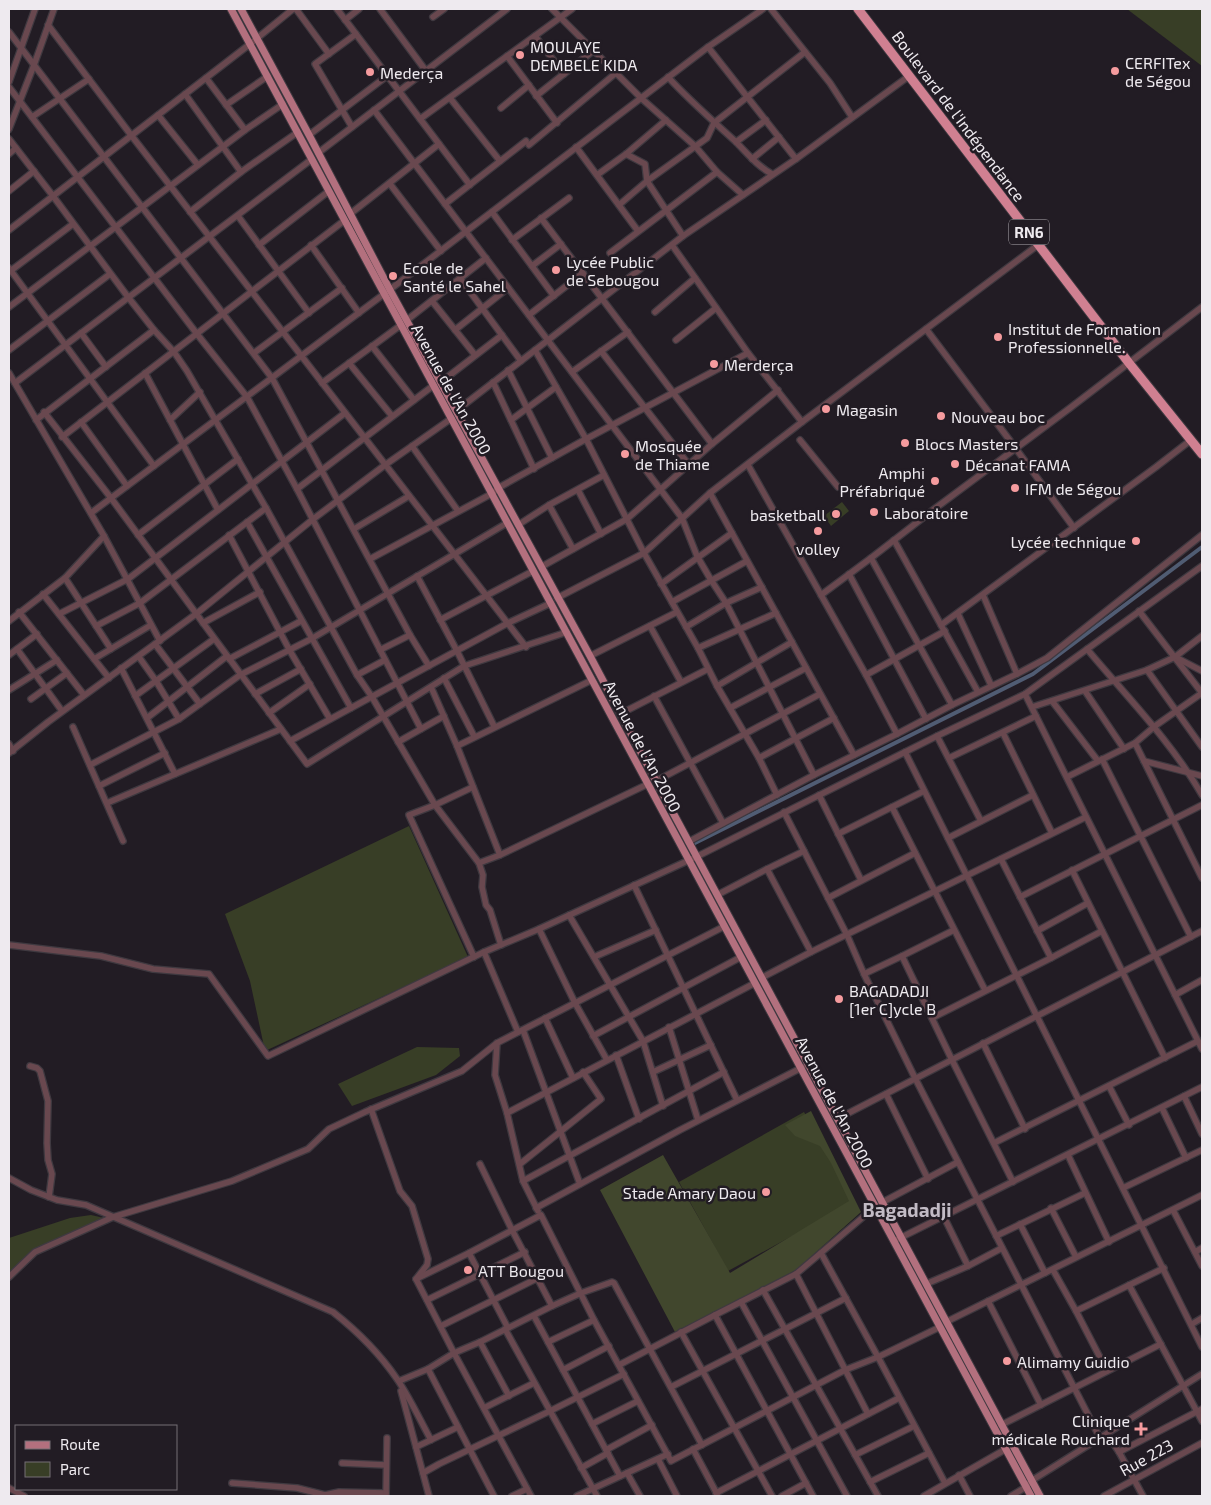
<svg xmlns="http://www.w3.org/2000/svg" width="1211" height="1505" font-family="'Exo 2',sans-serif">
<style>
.green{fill:#383e26}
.forest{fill:#41472d}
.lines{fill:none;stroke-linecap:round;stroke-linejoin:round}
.canal{stroke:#505c73;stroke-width:4}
.minor-casing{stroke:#3f3940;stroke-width:8}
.major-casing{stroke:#3f3940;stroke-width:9}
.highway-casing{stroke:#3f3940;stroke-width:11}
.minor{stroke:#69484f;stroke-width:5.5}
.major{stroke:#b3707e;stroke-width:7}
.highway{stroke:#d08091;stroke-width:9}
.poi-dot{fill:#f59b9e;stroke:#221c24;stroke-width:2}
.labels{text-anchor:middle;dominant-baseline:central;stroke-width:5;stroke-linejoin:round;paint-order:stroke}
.shield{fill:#221c24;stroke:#b1acb2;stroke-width:1}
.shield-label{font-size:15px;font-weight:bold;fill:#eeeaef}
.poi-label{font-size:16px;fill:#eeeaef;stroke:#221c24;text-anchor:start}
.street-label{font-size:16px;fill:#eeeaef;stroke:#221c24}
.quarter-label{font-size:19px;font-weight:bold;fill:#c2bbc5;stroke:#221c24}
</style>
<rect width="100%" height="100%" fill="#221c24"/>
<!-- green -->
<g class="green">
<polygon points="1127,9 1202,9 1202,66"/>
<polygon points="842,502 849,511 831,526 824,516"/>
<polygon points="409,826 468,957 265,1051 250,981 225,914"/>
<polygon points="417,1047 459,1048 460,1056 436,1075 352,1106 338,1084"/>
<polygon points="804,1112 854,1202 728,1271 679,1182"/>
<polygon points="91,1215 104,1218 34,1249 9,1274 9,1238 70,1218"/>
</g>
<!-- forest -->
<polygon class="forest" points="811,1111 861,1212 796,1270 675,1332 600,1190 663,1155 730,1273 849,1201 831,1163 820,1146 795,1136 785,1125"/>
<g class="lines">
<!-- canal -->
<polyline class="canal" points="693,844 1033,674 1202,547"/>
<!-- minor casing -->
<g class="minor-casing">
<g id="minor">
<polyline points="296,9 329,54"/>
<polyline points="337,9 470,185"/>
<polyline points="380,9 426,71"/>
<polyline points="552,9 641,98 695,146 717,172 743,195"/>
<polyline points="771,9 830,83 852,117"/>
<polyline points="433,17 444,9"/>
<polyline points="345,20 359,9"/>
<polyline points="48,25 131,135 526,647"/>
<polyline points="9,32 272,378 410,635 429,666"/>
<polyline points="535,36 564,74"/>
<polyline points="708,47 796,159"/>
<polyline points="507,56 557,123"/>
<path d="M668,77C689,100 712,120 735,141C747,153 757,166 772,174"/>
<polyline points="206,78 245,130"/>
<polyline points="9,82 35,9"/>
<polyline points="9,87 197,334 247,397 297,489 421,729"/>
<polyline points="185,94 241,172"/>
<polyline points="536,96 594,50"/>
<polyline points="450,98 500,161"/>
<polyline points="226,105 268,76"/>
<polyline points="501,108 529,85"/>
<polyline points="374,110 682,518 697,556 711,580 726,603 814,775"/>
<polyline points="158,115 198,165"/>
<polyline points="32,117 89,79"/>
<polyline points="420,119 572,9"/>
<polyline points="352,127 315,64 356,34"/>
<polyline points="9,129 34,65 54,9"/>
<polyline points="309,135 387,76"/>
<polyline points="9,139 53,196 128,297 154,330 174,352 187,371 266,508 357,675 372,697 435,805 479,863 483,875 482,887 486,905 490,910 501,945"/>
<polyline points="736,142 766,120"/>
<polyline points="529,145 616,73"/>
<polyline points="576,147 638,231"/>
<polyline points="318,153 507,9"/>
<polyline points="9,154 16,148"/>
<polyline points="626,154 645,164 647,181 683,236"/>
<polyline points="752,159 779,137"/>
<polyline points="597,175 626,154 666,120"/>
<polyline points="390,184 441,251"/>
<polyline points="9,191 34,171"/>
<polyline points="445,204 526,141"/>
<polyline points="619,205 647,181 707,138 714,123 805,52"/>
<polyline points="190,212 241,172 298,132"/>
<polyline points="492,212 554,296"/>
<polyline points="350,214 439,144"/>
<polyline points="238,216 309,313"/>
<polyline points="541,218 712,444"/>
<polyline points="9,230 250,44 293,9"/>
<polyline points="512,240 569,198"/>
<polyline points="259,245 329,191"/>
<polyline points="311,245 359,313"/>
<polyline points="672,245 748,353"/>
<polyline points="610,253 717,172"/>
<polyline points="532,266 561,244"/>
<polyline points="9,268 154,466"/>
<polyline points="9,272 73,224"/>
<polyline points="460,278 521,361"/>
<polyline points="432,301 475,355"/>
<polyline points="9,307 245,130 283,104"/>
<polyline points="655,312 695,278"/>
<polyline points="529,315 583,273"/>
<polyline points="407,320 486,258"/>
<polyline points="926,329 1011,442 1074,528"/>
<polyline points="455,330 508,288"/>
<polyline points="81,333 106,367"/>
<polyline points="676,340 716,308"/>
<polyline points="372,346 414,400"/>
<polyline points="9,350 110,274"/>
<polyline points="535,350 586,439 644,553 698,648 717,686 759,758 777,795"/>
<polyline points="601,351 689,465"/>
<polyline points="254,353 342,288"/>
<polyline points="349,363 392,416"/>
<polyline points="508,370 552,458"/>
<polyline points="572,372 628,332"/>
<polyline points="9,373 104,536 160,641"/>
<polyline points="145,373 218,510"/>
<polyline points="441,382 502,335"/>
<polyline points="493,382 534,469"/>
<polyline points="15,383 312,159"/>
<polyline points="322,383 401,325"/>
<polyline points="456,411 683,236 796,159 909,76"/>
<polyline points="44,412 111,498 307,764 464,666 567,632"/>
<polyline points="36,420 154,330"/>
<polyline points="170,420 200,392"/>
<polyline points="511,420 556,387"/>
<polyline points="81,422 127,486"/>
<polyline points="62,437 345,220"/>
<polyline points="800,440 838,487"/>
<polyline points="412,446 458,511"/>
<polyline points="748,465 866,675 897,734"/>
<polyline points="297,489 434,385"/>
<polyline points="578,490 601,534"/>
<polyline points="710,493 854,755"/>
<polyline points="549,505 573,549"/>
<polyline points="91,513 384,294 708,47 763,9"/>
<polyline points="247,522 351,708"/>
<polyline points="518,525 549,505 604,475"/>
<polyline points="354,529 409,496"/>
<polyline points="138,535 238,459"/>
<polyline points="229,535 290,651 330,719"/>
<polyline points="894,540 978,692"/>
<polyline points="871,558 952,705"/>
<polyline points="370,559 493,493 498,488 586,439 748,353 802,422"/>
<polyline points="541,567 627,519 712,444 778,390"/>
<polyline points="849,574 926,719"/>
<polyline points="417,576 457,651 494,726"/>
<polyline points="65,578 111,649"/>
<polyline points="661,584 732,533"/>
<polyline points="43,594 109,678"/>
<polyline points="821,595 871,558 933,510 1070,408 1202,307"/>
<polyline points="983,595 1017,674"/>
<polyline points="557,598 644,553 710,493 802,422 1038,245"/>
<polyline points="672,602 747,561"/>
<polyline points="1139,611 1202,693"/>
<polyline points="19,612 84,695"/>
<polyline points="59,614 128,579 345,413"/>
<polyline points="958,614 991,685"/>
<polyline points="440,620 533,571"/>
<polyline points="9,621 65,578 104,536"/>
<polyline points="203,623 260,592"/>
<polyline points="941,625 1156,467 1191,440"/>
<polyline points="96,626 140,603 266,508"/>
<polyline points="650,626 681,682"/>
<polyline points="686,627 726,603 762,587"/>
<polyline points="155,644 200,704"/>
<polyline points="698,648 776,613"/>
<polyline points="17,649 62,711"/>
<path d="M1087,649C1127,697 1171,741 1202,795"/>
<polyline points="380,650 410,635"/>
<polyline points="9,655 37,634"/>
<polyline points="590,656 677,612"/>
<polyline points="139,657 156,681 179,719"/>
<polyline points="1177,658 1202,671"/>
<polyline points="94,659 151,625"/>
<polyline points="229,659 301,621"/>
<polyline points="121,668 175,774"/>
<polyline points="1147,670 1202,747"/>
<polyline points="357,675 385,660"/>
<polyline points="866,675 945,631"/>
<polyline points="444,678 474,736"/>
<polyline points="717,686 792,642"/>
<polyline points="431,687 457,746 500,855"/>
<polyline points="9,690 57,660"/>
<polyline points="1085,691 1124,749"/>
<polyline points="255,694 301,669"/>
<polyline points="1025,694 1202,1049"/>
<polyline points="135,696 214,639"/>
<polyline points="654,696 723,823"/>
<polyline points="31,699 67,673"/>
<polyline points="1052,701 1098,761"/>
<polyline points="1032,707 1147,670 1175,657 1202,636"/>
<polyline points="730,708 806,668"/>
<polyline points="269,713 310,684"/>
<polyline points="620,714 708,669"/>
<polyline points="147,718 227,656"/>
<polyline points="73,727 123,841"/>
<polyline points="1003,733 1052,833"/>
<polyline points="937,736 981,821"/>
<polyline points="290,741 508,623 551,603"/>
<polyline points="398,742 444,716"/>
<polyline points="1135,743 1202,878"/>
<polyline points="9,744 13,751"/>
<polyline points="457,746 592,680"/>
<polyline points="905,752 1202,1347"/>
<polyline points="9,753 48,722 196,614 312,520 385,465 452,418"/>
<polyline points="759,758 834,718"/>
<polyline points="949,758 1036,716"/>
<polyline points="1102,759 1191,937"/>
<polyline points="1144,761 1202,776"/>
<polyline points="90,765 179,719 240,675 311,639 507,523"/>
<polyline points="1067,777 1135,743 1155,726 1202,693"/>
<polyline points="656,781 820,694"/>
<polyline points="99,786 165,753"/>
<polyline points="473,787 435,805 409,815 474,957"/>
<polyline points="819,795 861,880"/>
<polyline points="107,803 281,729"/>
<polyline points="892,807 985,990"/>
<polyline points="784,812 847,935 864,974 915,1078 1100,1438"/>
<polyline points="838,834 924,791"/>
<polyline points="948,838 1033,795"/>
<polyline points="688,842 814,775 897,734 952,705 1017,674 1047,658 1202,535"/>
<polyline points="1001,859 1051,958"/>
<polyline points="479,863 500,855 648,784"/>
<polyline points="767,869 811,952"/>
<polyline points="1072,870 1165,1058"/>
<polyline points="634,885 737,1100"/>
<polyline points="717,895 767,869 804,851"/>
<polyline points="1020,897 1202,805"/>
<polyline points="828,898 915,853"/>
<polyline points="569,915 643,1041 663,1106"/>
<polyline points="539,929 575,1003 607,1060"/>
<polyline points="1037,931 1088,903"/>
<polyline points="9,945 101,956 153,969 209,974 268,1056 484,952 539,929 696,857 937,736 1025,694 1202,566"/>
<polyline points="484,952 518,1032"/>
<polyline points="902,956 952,1060 1013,1182"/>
<polyline points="594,957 656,930"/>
<polyline points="864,974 902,956 954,930"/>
<polyline points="761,978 811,952 1086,817"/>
<polyline points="1175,995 1202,980"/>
<polyline points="545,1018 573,1078"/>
<polyline points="932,1018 1051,958 1102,931"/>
<polyline points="669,1027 698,1120"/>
<polyline points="523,1030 580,1184"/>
<polyline points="593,1036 741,957"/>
<polyline points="497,1043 495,1075 507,1113 523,1181 538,1211"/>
<polyline points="983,1043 1025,1129"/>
<polyline points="616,1055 639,1119"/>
<polyline points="30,1066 37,1068 40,1071 48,1101 47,1143 48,1160 52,1174 49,1197"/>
<polyline points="653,1072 711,1045"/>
<polyline points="1109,1086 1129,1125"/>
<polyline points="886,1094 928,1179"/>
<polyline points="1184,1096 1202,1134"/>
<polyline points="1162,1108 1186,1158"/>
<polyline points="371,1109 400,1191 412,1206 428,1259 427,1265 416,1279 454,1353 531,1496"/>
<polyline points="507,1113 755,983"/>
<polyline points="837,1119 1202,931"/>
<polyline points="994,1143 1198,1041"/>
<polyline points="1068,1155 1109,1242"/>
<polyline points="480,1164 512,1230 552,1306"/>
<polyline points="520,1164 601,1099 583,1072"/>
<path d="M9,1178L31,1190L57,1200L86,1205L333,1312C357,1331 380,1354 397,1379C410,1398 420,1420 431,1440"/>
<polyline points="523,1181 724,1072"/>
<polyline points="1123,1188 1202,1150"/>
<polyline points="881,1203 958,1162"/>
<polyline points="536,1208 680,1130 803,1067"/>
<polyline points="1051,1208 1076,1257"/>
<polyline points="1173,1210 1202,1266"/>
<polyline points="944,1217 968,1266"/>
<polyline points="1020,1224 1045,1273"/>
<polyline points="996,1236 1085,1193"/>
<polyline points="898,1239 1202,1087"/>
<polyline points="1195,1252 1202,1248"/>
<polyline points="469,1253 508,1328"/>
<polyline points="821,1253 878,1357 945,1483"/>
<polyline points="1053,1270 1076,1311 1107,1371"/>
<polyline points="796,1274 868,1414"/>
<polyline points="9,1277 35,1252 113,1217 232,1181 308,1149 329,1129 365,1112 462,1071 497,1043 725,926"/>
<polyline points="416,1279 469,1253 541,1215 594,1320 671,1461 845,1370 878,1357 940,1327"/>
<polyline points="926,1284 968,1266 1002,1248"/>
<polyline points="1129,1285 1202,1421"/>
<polyline points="763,1290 878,1496"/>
<polyline points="427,1300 525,1252"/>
<polyline points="988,1301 1041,1405"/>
<polyline points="741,1302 847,1496"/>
<polyline points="1076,1311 1164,1268"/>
<polyline points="715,1315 813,1496"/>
<polyline points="534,1316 620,1476"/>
<polyline points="946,1322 1202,1195"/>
<polyline points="1192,1324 1202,1318"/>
<polyline points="441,1326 538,1278"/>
<polyline points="505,1329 597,1496"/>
<polyline points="681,1332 772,1496"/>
<polyline points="480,1342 509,1396"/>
<polyline points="548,1342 594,1320"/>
<polyline points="619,1365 715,1315 796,1274 876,1206"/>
<polyline points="428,1369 494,1496"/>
<polyline points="563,1370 609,1346"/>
<polyline points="399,1381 428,1369 454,1353 480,1342 552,1306 581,1293 612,1282 614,1283 702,1445"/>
<polyline points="671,1387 846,1298"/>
<polyline points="401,1391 429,1496"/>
<polyline points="484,1408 534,1383"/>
<polyline points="592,1424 638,1401"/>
<polyline points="1001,1425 1161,1344"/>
<polyline points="1107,1434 1119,1452 1143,1496"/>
<polyline points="416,1447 458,1427"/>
<polyline points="693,1449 717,1494"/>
<polyline points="606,1450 652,1425"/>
<polyline points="1119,1452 1202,1409"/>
<polyline points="855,1455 914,1426"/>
<polyline points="658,1459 677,1496"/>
<polyline points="342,1463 386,1465"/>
<polyline points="581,1468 608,1453"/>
<polyline points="423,1473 439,1464 550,1411 624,1374"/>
<polyline points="627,1473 640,1496"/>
<polyline points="959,1475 970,1496"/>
<polyline points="870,1482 929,1453"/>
<polyline points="232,1483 297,1488 325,1495 339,1492 386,1493"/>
<polyline points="9,1488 24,1496"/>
<polyline points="716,1493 899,1398"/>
<polyline points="386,1496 387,1438"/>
<polyline points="512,1496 527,1489"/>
<polyline points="577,1496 668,1454"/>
<polyline points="782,1496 806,1483"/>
<polyline points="924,1496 1006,1449"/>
<polyline points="1011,1496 1026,1487 1031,1481 1202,1374"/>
<polyline points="1104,1496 1202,1443"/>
</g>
</g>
<!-- major casing -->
<g class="major-casing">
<g id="major">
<polyline points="231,9 1031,1496"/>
<polyline points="241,9 309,135 390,290 590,656 656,781 1040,1496"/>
</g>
</g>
<!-- highway casing -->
<g class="highway-casing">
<polyline id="highway" points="858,9 1129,363 1202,454"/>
</g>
<!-- minor -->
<use href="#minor" class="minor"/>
<!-- major -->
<use href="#major" class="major"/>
<!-- highway -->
<use href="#highway" class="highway"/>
</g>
<!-- markers -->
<g class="poi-dot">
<circle cx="520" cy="55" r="5"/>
<circle cx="1115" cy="71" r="5"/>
<circle cx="370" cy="72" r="5"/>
<circle cx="556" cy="270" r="5"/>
<circle cx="393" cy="276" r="5"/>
<circle cx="998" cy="337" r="5"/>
<circle cx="714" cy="364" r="5"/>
<circle cx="826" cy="409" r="5"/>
<circle cx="941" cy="416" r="5"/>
<circle cx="905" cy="443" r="5"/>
<circle cx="625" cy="454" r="5"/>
<circle cx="955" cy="464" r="5"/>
<circle cx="935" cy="481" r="5"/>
<circle cx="1015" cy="488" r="5"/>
<circle cx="874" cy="512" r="5"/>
<circle cx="836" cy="514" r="5"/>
<circle cx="818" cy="531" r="5"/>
<circle cx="1136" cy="541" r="5"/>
<circle cx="839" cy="999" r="5"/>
<circle cx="766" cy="1192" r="5"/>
<circle cx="468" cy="1270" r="5"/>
<circle cx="1007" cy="1361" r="5"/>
<path d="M1138.5 1421.5h5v5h5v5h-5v5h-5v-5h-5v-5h5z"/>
</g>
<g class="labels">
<!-- shield labels -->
<rect class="shield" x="1009" y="219.5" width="40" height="25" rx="4"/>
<g class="shield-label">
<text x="1029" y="232">RN6</text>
</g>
<!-- poi labels -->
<g class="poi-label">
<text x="530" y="46">MOULAYE<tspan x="530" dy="18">DEMBELE KIDA</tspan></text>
<text x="1125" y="62">CERFITex<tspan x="1125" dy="18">de Ségou</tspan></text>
<text x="380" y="72">Mederça</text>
<text x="566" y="261">Lycée Public<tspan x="566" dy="18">de Sebougou</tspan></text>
<text x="403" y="267">Ecole de<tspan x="403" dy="18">Santé le Sahel</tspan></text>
<text x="1008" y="328">Institut de Formation<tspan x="1008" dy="18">Professionnelle.</tspan></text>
<text x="724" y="364">Merderça</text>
<text x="836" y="409">Magasin</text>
<text x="951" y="416">Nouveau boc</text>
<text x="915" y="443">Blocs Masters</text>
<text x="635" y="445">Mosquée<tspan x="635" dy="18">de Thiame</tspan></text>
<text x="965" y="464">Décanat FAMA</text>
<text x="925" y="472" text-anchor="end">Amphi<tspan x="925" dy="18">Préfabriqué</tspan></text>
<text x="1025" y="488">IFM de Ségou</text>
<text x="884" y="512">Laboratoire</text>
<text x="826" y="514" text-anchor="end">basketball</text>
<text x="1126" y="541" text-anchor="end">Lycée technique</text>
<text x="818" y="548" text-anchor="middle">volley</text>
<text x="849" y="990">BAGADADJI<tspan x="849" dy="18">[1er C]ycle B</tspan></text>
<text x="756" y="1192" text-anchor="end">Stade Amary Daou</text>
<text x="478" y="1270">ATT Bougou</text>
<text x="1017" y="1361">Alimamy Guidio</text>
<text x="1130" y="1420" text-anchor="end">Clinique<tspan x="1130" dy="18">médicale Rouchard</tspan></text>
</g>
<!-- street labels -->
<g class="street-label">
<text transform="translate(959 116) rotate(53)">Boulevard de l'Indépendance</text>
<text transform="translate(452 389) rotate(61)">Avenue de l'An 2000</text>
<text transform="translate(643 746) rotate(62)">Avenue de l'An 2000</text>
<text transform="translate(835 1102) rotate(62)">Avenue de l'An 2000</text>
<text transform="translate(1146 1457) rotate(-29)">Rue 223</text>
</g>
<!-- quarter labels -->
<g class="quarter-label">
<text x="907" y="1209">Bagadadji</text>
</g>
</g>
<!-- border -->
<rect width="1211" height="1505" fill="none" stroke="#eeeaef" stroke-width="20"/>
<!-- legend -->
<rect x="15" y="1425" width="162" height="65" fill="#221c24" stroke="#746e75"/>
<rect x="25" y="1441" width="25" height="8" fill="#b3707e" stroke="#746e75"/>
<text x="60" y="1450" font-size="15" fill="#eeeaef">Route</text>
<rect x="25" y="1462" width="25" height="15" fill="#383e26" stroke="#746e75"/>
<text x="60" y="1475" font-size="15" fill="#eeeaef">Parc</text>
</svg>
